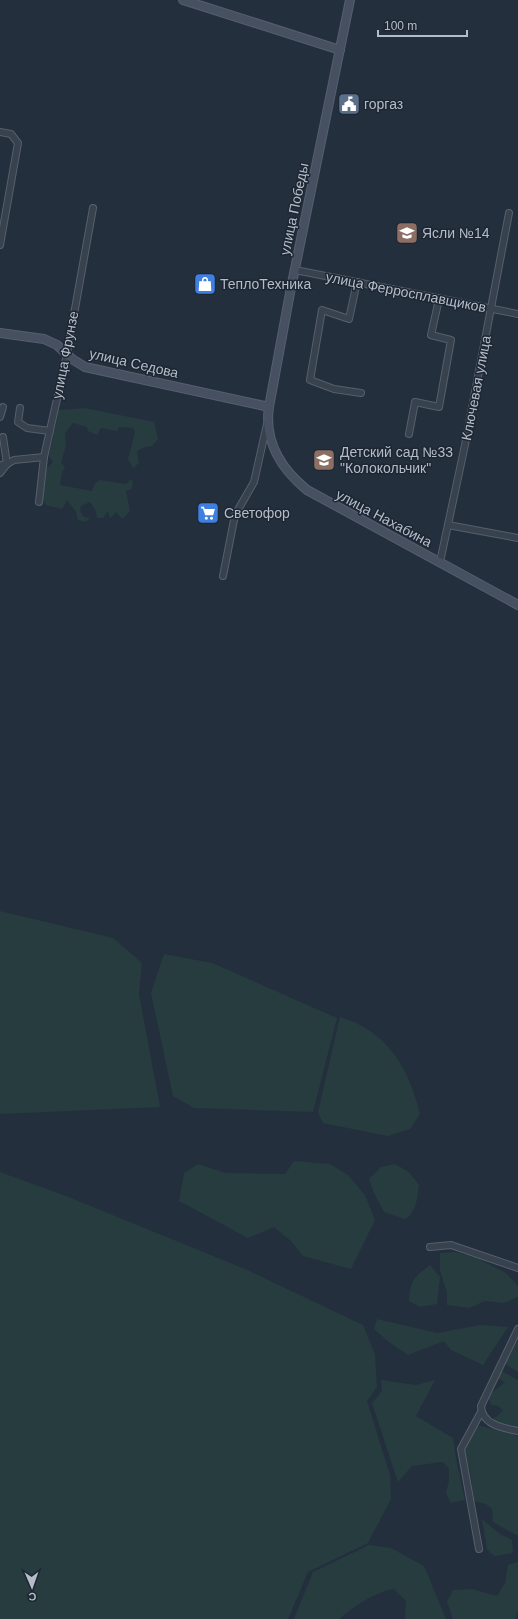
<svg xmlns="http://www.w3.org/2000/svg" width="518" height="1619" font-family="Arial,sans-serif">
<style>
.green{fill:#263c3f}
.lines{fill:none;stroke-linecap:round;stroke-linejoin:round}
.street-casing{stroke:#565f6c;stroke-width:8}
.secondary-casing{stroke:#565f6c;stroke-width:10}
.street{stroke:#38414e;stroke-width:6}
.secondary{stroke:#465061;stroke-width:8}
.labels{text-anchor:middle;dominant-baseline:central;stroke-width:3;stroke-linejoin:round;paint-order:stroke}
.poi-label{font-size:14px;fill:#b4bcc9;stroke:#1d2633;text-anchor:start}
.street-label{font-size:14px;fill:#b4bcc9;stroke:#1d2633}
</style>
<rect width="100%" height="100%" fill="#242f3e"/>
<!-- green -->
<g class="green">
<polygon points="84,408 154,422 158,439 152,446 145,447 137,451 139,463 133,468 128,459 135,432 133,428 119,427 117,431 101,428 97,435 88,431 87,427 73,423 65,433 66,445 61,463 65,467 62,472 60,485 92,491 94,485 99,480 126,484 131,479 133,484 131,490 126,490 130,511 122,519 116,512 110,518 108,511 103,518 97,518 95,509 90,502 81,506 80,511 84,517 90,518 86,522 78,520 76,512 67,500 62,509 46,505 42,497 46,469 53,462 49,456 59,410"/>
<polygon points="0,911 113,938 142,963 139,994 160,1107 0,1114"/>
<polygon points="164,954 212,963 337,1018 313,1112 194,1108 173,1096 151,993"/>
<path d="M340,1017C387,1031 409,1068 420,1114L410,1129L388,1136L323,1123L318,1112Z"/>
<polygon points="294,1161 330,1164 348,1175 365,1195 375,1220 351,1269 303,1256 291,1241 274,1227 248,1238 179,1201 184,1173 198,1164 225,1173 285,1174"/>
<path d="M395,1164L409,1172L419,1185C417,1198 417,1212 405,1219L384,1212L374,1193L369,1179L381,1167Z"/>
<polygon points="0,1172 66,1196 245,1269 363,1325 375,1354 377,1387 367,1401 390,1475 391,1499 368,1543 308,1572 288,1619 0,1619"/>
<polygon points="455,1252 477,1258 506,1273 518,1286 518,1297 504,1303 485,1301 469,1308 447,1305 447,1293 440,1270 440,1253"/>
<path d="M430,1265L440,1277L437,1304L420,1307L409,1301C410,1281 414,1277 430,1265Z"/>
<polygon points="377,1319 437,1333 480,1325 508,1327 483,1365 451,1350 444,1341 408,1355 389,1342 374,1329"/>
<polygon points="518,1336 518,1372 505,1364"/>
<polygon points="500,1370 518,1380 518,1428 490,1420 496,1417 503,1410 498,1406 491,1405 488,1396 505,1382 497,1378"/>
<polygon points="381,1380 416,1385 435,1380 416,1416 453,1438 456,1459 465,1500 451,1503 446,1493 449,1481 449,1468 443,1462 412,1466 398,1482 372,1403 382,1391"/>
<polygon points="475,1425 512,1433 518,1437 518,1536 493,1522 492,1509 486,1504 474,1501 470,1471 463,1449"/>
<polygon points="482,1519 500,1534 512,1540 513,1553 494,1556 487,1549"/>
<path d="M369,1545L391,1548L424,1566L446,1619H405L406,1601L394,1589C374,1592 355,1606 339,1619H294L313,1572Z"/>
<polygon points="518,1562 518,1610 515,1619 453,1619 447,1602 453,1590 472,1589 497,1596 505,1583 508,1565"/>
</g>
<g class="lines">
<!-- street casing -->
<g class="street-casing">
<g id="street">
<polyline points="0,132 11,134 18,143 0,245"/>
<polyline points="295,270 518,314"/>
<polyline points="357,282 349,319 322,310 310,380 334,389 361,393"/>
<polyline points="20,408 18,422 27,428 50,431"/>
<polyline points="0,417 3,407"/>
<polyline points="409,434 415,402 439,407 451,340 431,335 439,299"/>
<polyline points="3,437 7,464"/>
<polyline points="0,465 7,464 14,460 44,457"/>
<polyline points="0,473 7,464"/>
<polyline points="39,502 44,457 66,359 93,208"/>
<polyline points="448,525 518,538"/>
<polyline points="440,562 465,445 509,213"/>
<polyline points="223,576 235,515 254,482 267,424"/>
<polyline points="430,1247 451,1245 518,1268"/>
<path d="M518,1329L481,1406C482,1425 503,1428 518,1431"/>
<polyline points="479,1549 461,1449 481,1412"/>
</g>
</g>
<!-- secondary casing -->
<g class="secondary-casing">
<g id="secondary">
<polyline points="183,0 340,50"/>
<path d="M350,0L290,293L269,407C264,441 281,469 307,490L518,605"/>
<polyline points="0,333 44,339 57,345 72,359 85,367 269,407"/>
</g>
</g>
<!-- street -->
<use href="#street" class="street"/>
<!-- secondary -->
<use href="#secondary" class="secondary"/>
</g>
<!-- icons -->
<defs>
<g id="civic-square" transform="scale(1.15)"><rect x="-9" y="-9" width="18" height="18" rx="4" fill="#5c6f8a" stroke="#1d2633"/><path d="M-.6-6.5H3V-4.5H.6V-3L4-1V1h2V6H-6V1h2V-1L-.6-3ZM-1.2 2.5V6h2.4V2.5Z" fill="#fff"/></g>
<g id="school-square" transform="scale(1.15)"><rect x="-9" y="-9" width="18" height="18" rx="4" fill="#8d6e63" stroke="#1d2633"/><path d="M0-5L7-2L0 1L-7-2ZM-4 1L0 2.5L4 1V4Q0 6-4 4Z" fill="#fff"/></g>
<g id="shop-square" transform="scale(1.15)"><rect x="-9" y="-9" width="18" height="18" rx="4" fill="#3f7fe0" stroke="#1d2633"/><path d="M-5-2.5h2.3a2.7 3.5 0 0 1 5.4 0H5L5.5 6h-11ZM-1.5-2.5h3a1.5 2.3 0 0 0-3 0Z" fill="#fff"/></g>
<g id="supermarket-square" transform="scale(1.15)"><rect x="-9" y="-9" width="18" height="18" rx="4" fill="#3f7fe0" stroke="#1d2633"/><path d="M-6-5.5h2.5l.6 2H6L4.5 2H-2.5L-4.4-4H-6ZM-1.5 3.2a1.3 1.3 0 1 0 .1 0ZM3 3.2a1.3 1.3 0 1 0 .1 0Z" fill="#fff"/></g>
</defs>
<g fill-rule="evenodd">
<use href="#civic-square" x="349" y="104"/>
<use href="#school-square" x="407" y="233"/>
<use href="#shop-square" x="205" y="284"/>
<use href="#school-square" x="324" y="460"/>
<use href="#supermarket-square" x="208" y="513"/>
</g>
<g class="labels">
<!-- poi labels -->
<g class="poi-label">
<text x="364" y="104">горгаз</text>
<text x="422" y="233">Ясли №14</text>
<text x="220" y="284">ТеплоТехника</text>
<text x="340" y="452">Детский сад №33<tspan x="340" dy="16">"Колокольчик"</tspan></text>
<text x="224" y="513">Светофор</text>
</g>
<!-- street labels -->
<g class="street-label">
<text transform="translate(294 209) rotate(-78)">улица Победы</text>
<text transform="translate(406 292) rotate(11)">улица Ферросплавщиков</text>
<text transform="translate(65 355) rotate(-79)">улица Фрунзе</text>
<text transform="translate(134 363) rotate(13)">улица Седова</text>
<text transform="translate(476 388) rotate(-79)">Ключевая улица</text>
<text transform="translate(384 518) rotate(28)">улица Нахабина</text>
</g>
</g>
<!-- north arrow -->
<g transform="translate(32 1587) rotate(178)" stroke="#1d2633" stroke-width="3" paint-order="stroke">
<path d="M0-3L7 15L0 10L-7 15Z" fill="#b4bcc9"/>
<text y="-6" font-size="11" font-weight="bold" text-anchor="middle" fill="#b4bcc9">С</text>
</g>
<!-- scale -->
<path d="M378 30v6h89v-6" fill="none" stroke="#b4bcc9" stroke-width="2"/>
<text x="384" y="30" font-size="12" fill="#b4bcc9" stroke="#1d2633" stroke-width="3" paint-order="stroke">100 m</text>
</svg>
